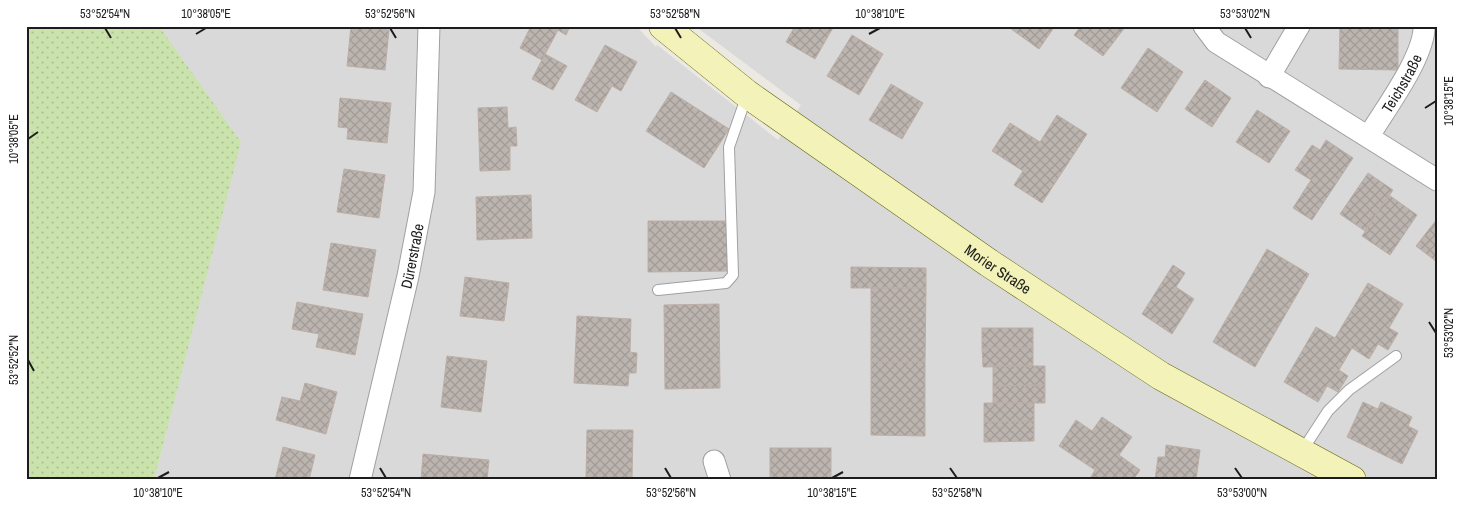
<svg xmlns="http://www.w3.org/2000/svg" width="1463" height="506" font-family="'Archivo Narrow',sans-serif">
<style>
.residential{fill:#dad9d9}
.grass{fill:url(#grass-dots)}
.building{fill:url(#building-cross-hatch);stroke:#bcaea6}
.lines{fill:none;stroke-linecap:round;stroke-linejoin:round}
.lane-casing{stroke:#a0a0a0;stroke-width:12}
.street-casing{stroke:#a0a0a0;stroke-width:23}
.secondary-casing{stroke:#64680e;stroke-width:29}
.lane{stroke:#fff;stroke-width:10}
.street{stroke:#fff;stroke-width:21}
.secondary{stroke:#f3f2b9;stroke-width:28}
.ticks{fill:none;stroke:#1c1c1c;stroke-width:2}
.labels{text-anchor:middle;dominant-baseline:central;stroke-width:5;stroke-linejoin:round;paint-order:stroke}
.street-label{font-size:15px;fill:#1c1c1c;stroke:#fff}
.neatline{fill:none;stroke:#1c1c1c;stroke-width:2}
.ticks-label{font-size:12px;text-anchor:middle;fill:#1c1c1c}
</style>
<defs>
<pattern id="grass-dots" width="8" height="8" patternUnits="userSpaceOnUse" patternTransform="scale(1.25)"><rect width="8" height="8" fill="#cae3ac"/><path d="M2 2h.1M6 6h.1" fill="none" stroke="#adc293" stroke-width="1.8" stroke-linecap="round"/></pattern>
<pattern id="building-cross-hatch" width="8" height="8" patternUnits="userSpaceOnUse" patternTransform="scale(1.25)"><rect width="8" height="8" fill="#bcb4af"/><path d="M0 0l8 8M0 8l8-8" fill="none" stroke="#a19a96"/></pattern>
</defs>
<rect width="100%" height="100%" fill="#ece8e2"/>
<!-- residential -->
<polygon class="residential" points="159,26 636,26 656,47 657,45 778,140 801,105 695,26 1437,26 1437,480 154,480 240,142"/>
<!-- grass -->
<polygon class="grass" points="26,26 159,26 241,142 154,480 26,480"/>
<!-- building -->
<g class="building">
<polygon points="351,26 389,30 385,70 347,66"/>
<polygon points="526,26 570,26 566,35 558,30 542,60 520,48 530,28"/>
<polygon points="795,26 834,26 815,59 786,42"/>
<polygon points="1007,26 1055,26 1039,49"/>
<polygon points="1081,26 1126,26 1103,56 1074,35"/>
<polygon points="1340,26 1398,26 1398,70 1339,69"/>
<polygon points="852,35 883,54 859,95 827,76"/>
<polygon points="605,45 637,62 621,91 612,86 597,112 575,100"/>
<polygon points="1148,48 1183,72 1157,112 1121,88"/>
<polygon points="545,54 567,66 553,90 532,79"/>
<polygon points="1205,80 1231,98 1212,127 1185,109"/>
<polygon points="891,84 923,103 902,139 869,120"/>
<polygon points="671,92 729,129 704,168 646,131"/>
<polygon points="340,98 391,103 387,143 347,139 348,128 338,127"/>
<polygon points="507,107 508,128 516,127 517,146 510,146 510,170 480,171 478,108"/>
<polygon points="1257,110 1290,131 1269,163 1236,142"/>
<polygon points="1057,115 1087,134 1042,203 1014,185 1023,171 992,151 1010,123 1040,142"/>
<polygon points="1326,140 1353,158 1312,220 1293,208 1311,180 1295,170 1312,145 1320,150"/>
<polygon points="344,169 385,175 379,218 337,212"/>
<polygon points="1368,173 1393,190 1365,231 1340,214"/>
<polygon points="531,195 532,238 477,240 476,197"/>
<polygon points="1389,195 1417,215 1390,255 1362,236"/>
<polygon points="1437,219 1437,262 1416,246"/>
<polygon points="648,221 728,221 729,271 648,272"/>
<polygon points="331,243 376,250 368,297 323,290"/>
<polygon points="1267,249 1309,274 1255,367 1213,342"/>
<polygon points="1173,265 1185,273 1176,287 1194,299 1172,334 1142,314"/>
<polygon points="851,267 926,268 926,288 851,288"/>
<polygon points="465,277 509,283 504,321 460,316"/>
<polygon points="1368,283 1403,304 1389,328 1398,333 1388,350 1378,344 1369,359 1352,348 1339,370 1348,376 1338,392 1327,386 1318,402 1284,382 1316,327 1335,338"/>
<polygon points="871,288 926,288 925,362 871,362"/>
<polygon points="297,302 363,314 355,355 316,347 319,334 292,329"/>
<polygon points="719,304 720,388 665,389 664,305"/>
<polygon points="577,316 631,319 630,352 637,353 636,373 629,373 628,386 574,383"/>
<rect x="982" y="328" width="51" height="20"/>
<polygon points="982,348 1033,348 1033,366 983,367"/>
<polygon points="447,356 487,361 481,412 441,407"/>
<polygon points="871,362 925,362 925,436 871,435"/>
<polygon points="993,366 1045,366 1045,385 993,386"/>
<polygon points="305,383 337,392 326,434 276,420 282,397 300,401"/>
<polygon points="1045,385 1045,403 993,403 993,386"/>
<polygon points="1363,402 1378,409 1381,402 1412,417 1408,426 1418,431 1402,464 1347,437"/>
<polygon points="984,403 1034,403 1034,421 984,422"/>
<polygon points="1102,417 1132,437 1119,455 1140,470 1133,480 1089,480 1095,470 1059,446 1076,420 1092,431"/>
<polygon points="1034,421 1034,441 984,442 984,422"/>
<polygon points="587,430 633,430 632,480 586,480"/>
<polygon points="1166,445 1200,450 1196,480 1155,480 1158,457 1165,457"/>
<polygon points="283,447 315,455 309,480 275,480"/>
<rect x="770" y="448" width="61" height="32"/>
<polygon points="423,454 489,460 487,480 421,480"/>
</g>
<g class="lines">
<!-- lane casing -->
<g class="lane-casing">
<g id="lane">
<polyline points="658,290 726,283 733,275 729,147 747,95"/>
<polyline points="1302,451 1328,411 1349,390 1396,356"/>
</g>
</g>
<!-- street casing -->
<g class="street-casing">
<g id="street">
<polyline points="1204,26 1216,42 1437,180"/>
<polyline points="1269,77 1299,26"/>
<path id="s1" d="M1369,136C1385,109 1425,56 1424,26"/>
<polyline points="714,461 720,480"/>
<path id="s2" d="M360,480L408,276L424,192L429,26"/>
</g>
</g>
<!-- secondary casing -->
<g class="secondary-casing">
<g id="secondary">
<path id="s3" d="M663,26L747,94L989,263L1161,376L1352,480"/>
</g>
</g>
<!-- lane -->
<use href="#lane" class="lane"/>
<!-- street -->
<use href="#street" class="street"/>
<!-- secondary -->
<use href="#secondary" class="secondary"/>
</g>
<!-- ticks -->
<path class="ticks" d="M105,28L111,38M390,28L396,38M675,28L681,38M1245,28L1251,38M196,34L206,28M869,34L880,28M1425,108L1436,101M28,139L38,132M1429,322L1436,333M28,360L34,371M380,468L386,478M665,468L671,478M950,468L957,478M1235,468L1242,478M158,478L169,472M832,478L843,472"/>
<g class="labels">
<!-- street labels -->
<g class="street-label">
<text stroke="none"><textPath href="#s1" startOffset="62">Teichstraße</textPath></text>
<text stroke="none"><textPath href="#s2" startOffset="230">Dürerstraße</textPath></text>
<text stroke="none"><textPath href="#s3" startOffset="414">Morier Straße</textPath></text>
</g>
</g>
<!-- border -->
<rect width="1463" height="506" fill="none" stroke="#ffffff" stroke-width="55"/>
<rect x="28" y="28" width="1408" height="450" class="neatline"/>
<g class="ticks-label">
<text x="105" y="18">53°52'54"N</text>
<text x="206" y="18">10°38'05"E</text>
<text x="390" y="18">53°52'56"N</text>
<text x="675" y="18">53°52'58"N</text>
<text x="880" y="18">10°38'10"E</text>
<text x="1245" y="18">53°53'02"N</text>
<text transform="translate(1449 101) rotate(-90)" y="4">10°38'15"E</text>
<text transform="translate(14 139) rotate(-90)" y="4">10°38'05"E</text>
<text transform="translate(1449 333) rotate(-90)" y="4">53°53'02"N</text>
<text transform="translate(14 360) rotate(-90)" y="4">53°52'52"N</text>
<text x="158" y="497">10°38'10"E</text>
<text x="386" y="497">53°52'54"N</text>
<text x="671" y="497">53°52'56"N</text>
<text x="832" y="497">10°38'15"E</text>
<text x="957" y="497">53°52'58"N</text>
<text x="1242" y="497">53°53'00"N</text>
</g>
</svg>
